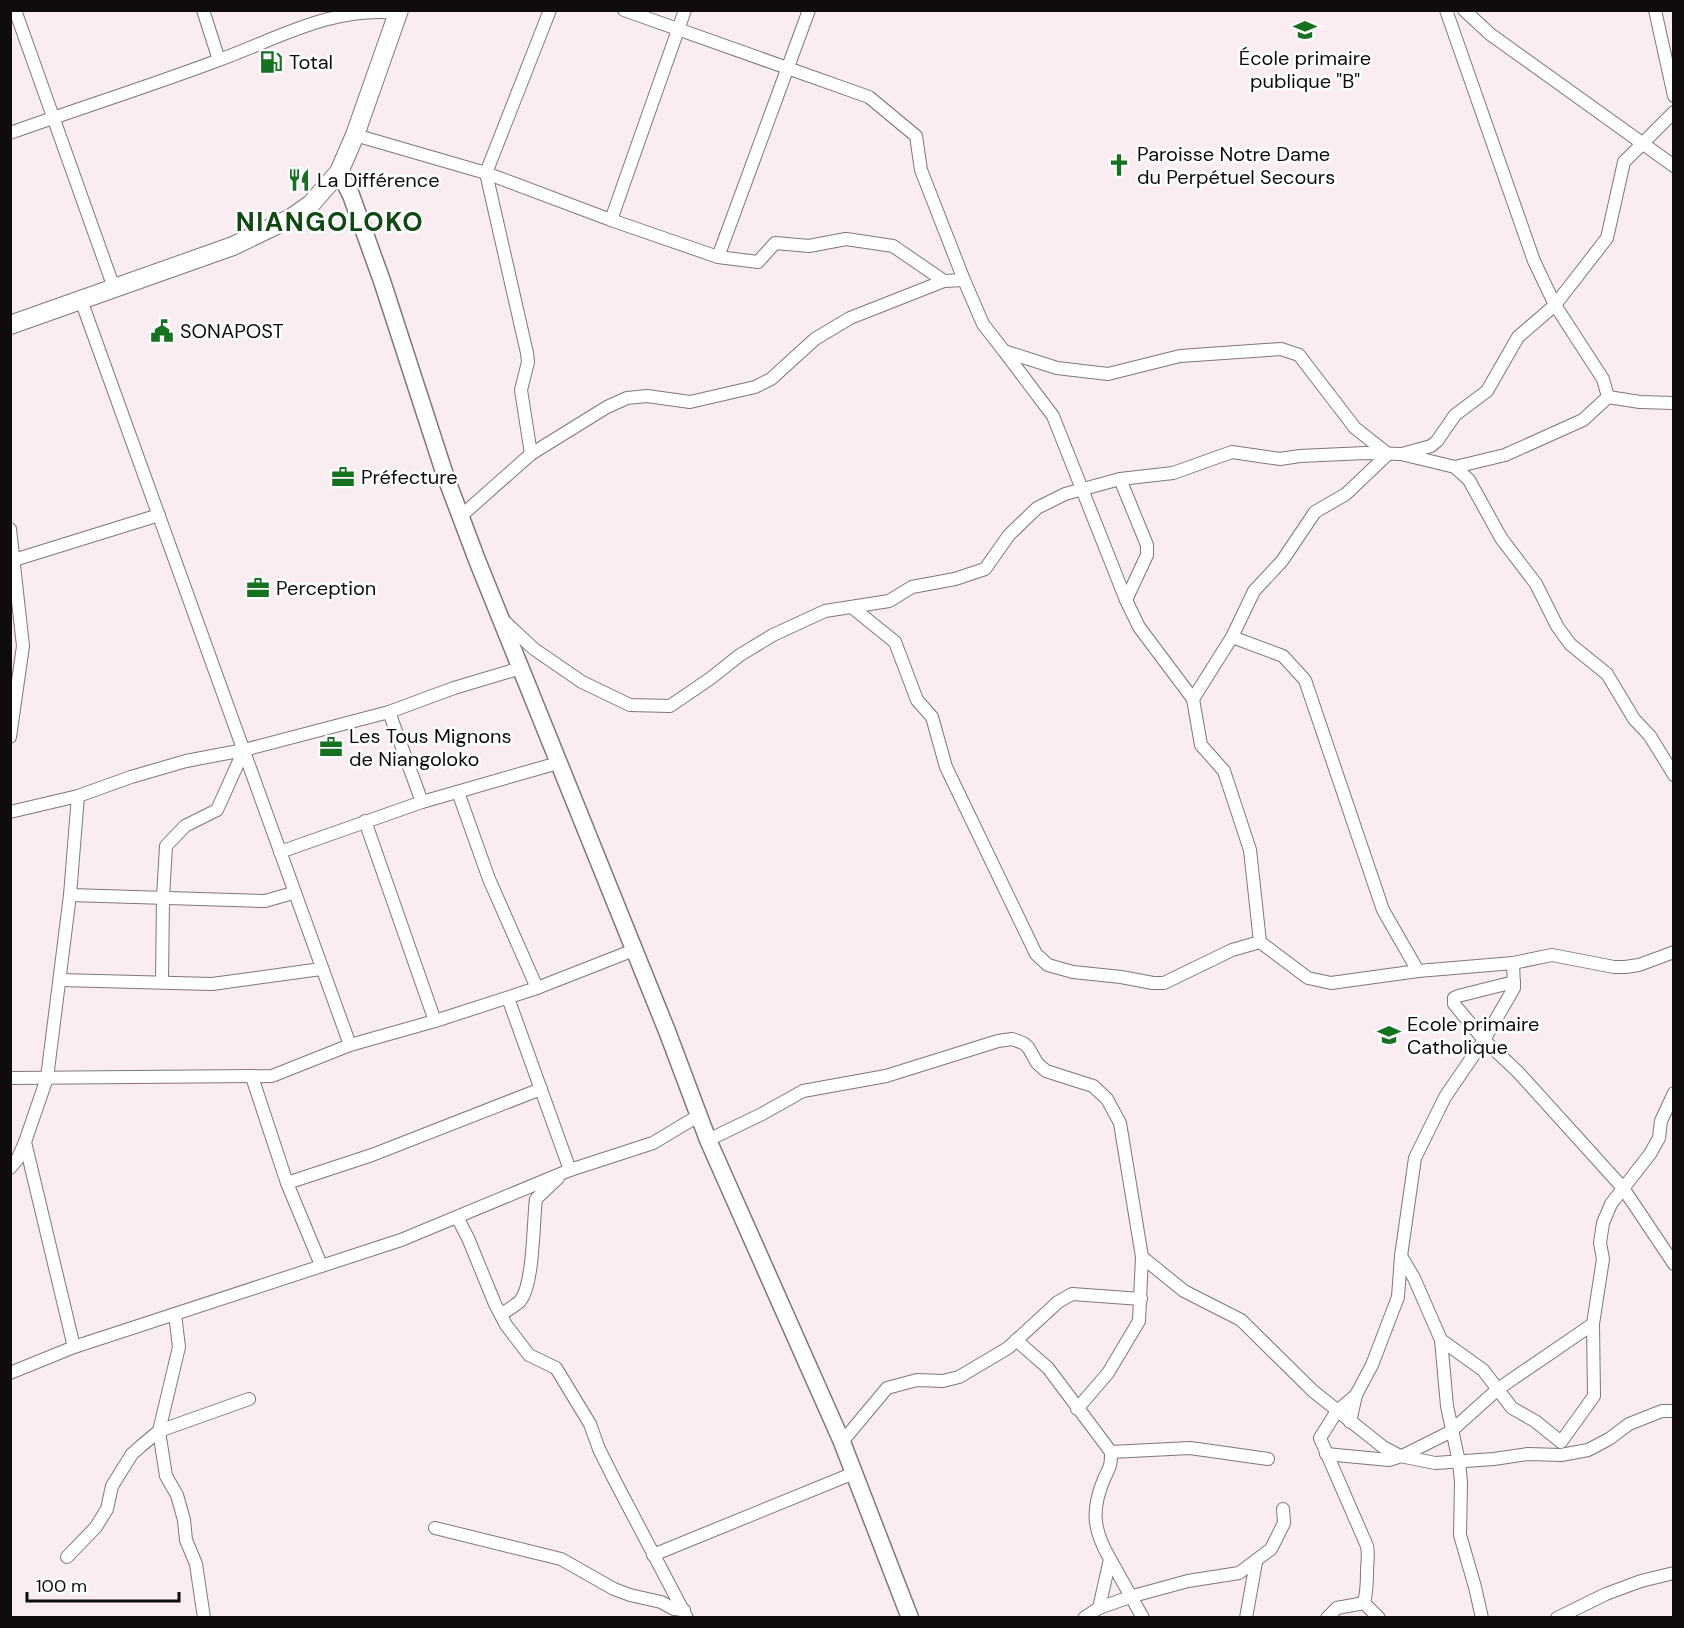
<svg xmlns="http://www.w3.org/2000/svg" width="1684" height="1628" font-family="'DM Sans',sans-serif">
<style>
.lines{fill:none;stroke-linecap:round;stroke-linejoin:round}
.minor-casing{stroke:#81767a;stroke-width:14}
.major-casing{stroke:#81767a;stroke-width:19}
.highway-casing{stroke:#81767a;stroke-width:20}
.minor{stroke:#fff;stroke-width:12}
.major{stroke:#fff;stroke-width:16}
.highway{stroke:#fff;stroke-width:18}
.labels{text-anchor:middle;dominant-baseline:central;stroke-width:5;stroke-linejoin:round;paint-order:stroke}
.poi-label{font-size:20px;fill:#100c0e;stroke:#fff;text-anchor:start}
.district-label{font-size:26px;font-weight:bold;letter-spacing:1.5px;fill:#114915;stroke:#fff}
</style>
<rect width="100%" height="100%" fill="#f9edf2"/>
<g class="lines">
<!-- minor casing -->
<g class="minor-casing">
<g id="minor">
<polyline points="15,10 114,288"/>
<polyline points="203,10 219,60"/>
<polyline points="624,10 869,97 916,136 921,170 964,280 983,324 1004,351 1057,368 1108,374 1180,356 1281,349 1299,355 1355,428 1388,454 1346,494 1315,512 1282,561 1254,591 1232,637 1193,699"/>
<polyline points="1464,10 1490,34 1674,166"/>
<polyline points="1655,10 1674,96"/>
<path d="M10,133C80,108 150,86 219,60C279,38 332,6 398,13"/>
<polyline points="355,135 486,173 611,220 718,257 758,262 775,243 809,246 846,239 893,246 944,281"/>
<polyline points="611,220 685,10"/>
<polyline points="718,257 809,10"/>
<polyline points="81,300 350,1045"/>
<polyline points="1004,351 1053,416 1126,600 1139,627 1193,699 1201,745 1224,771 1250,850 1260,942 1308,978 1331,983 1418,971 1513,963 1552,955 1614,967 1625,967 1639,965 1674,952"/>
<polyline points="1608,397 1640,402 1674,403"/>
<polyline points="531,454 521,390 528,362 527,353 486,173 550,10"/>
<polyline points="1402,454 1431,446 1437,441 1455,415 1487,391 1518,337 1555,305 1607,238 1624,162 1674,112"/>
<polyline points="1455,467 1469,480 1501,538 1536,584 1557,626 1570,644 1607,674 1634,719 1650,736 1674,775"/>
<polyline points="1120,479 1147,545 1147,555 1126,600"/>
<polyline points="461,516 531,454 607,407 627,398 647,396 690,402 755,387 771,379 815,339 850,318 944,281 964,280"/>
<polyline points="10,529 23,646 10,737"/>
<polyline points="14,560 159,515"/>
<polyline points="853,608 895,642 917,700 932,717 946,767 1036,954 1048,965 1073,972 1121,977 1153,983 1164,983 1232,950 1260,942"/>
<polyline points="503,620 534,649 582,682 630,705 670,706 711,678 740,655 773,635 825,611 889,601 912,587 955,579 985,569 1009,535 1037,508 1065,494 1120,479 1173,473 1232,452 1280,459 1300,456 1365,453 1401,454 1455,467 1505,455 1583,420 1608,397 1603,379 1555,305 1534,261 1446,10"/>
<polyline points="1232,637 1283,656 1305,680 1383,910 1418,971"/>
<polyline points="389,712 422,802"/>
<polyline points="458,792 489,879 537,988"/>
<polyline points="10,812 78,796 131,777 186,761 244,750 389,712 454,688 521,668"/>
<polyline points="365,821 435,1021"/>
<polyline points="280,852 422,802 558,763"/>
<polyline points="70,895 265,901 293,893"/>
<polyline points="60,980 212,984 321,969"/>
<polyline points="162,982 163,897 166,846 185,826 217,810 244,750"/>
<polyline points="1514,982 1458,996 1454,998 1454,1004 1484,1040 1518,1072 1623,1188 1674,1264"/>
<polyline points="508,998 570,1170"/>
<polyline points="252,1077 287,1183 321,1265"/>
<polyline points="10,1078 272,1076 350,1045 435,1021 537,988 634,950"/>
<polyline points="708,1140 762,1114 803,1091 886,1076 998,1041 1012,1039 1023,1043 1028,1047 1037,1063 1046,1071 1093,1086 1107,1099 1120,1123 1142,1257 1139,1321 1108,1373 1077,1409"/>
<polyline points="10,1168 17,1160 25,1142"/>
<polyline points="287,1183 372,1155 541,1089"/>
<polyline points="457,1217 468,1238 495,1304 506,1325 529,1355 556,1368 590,1424 599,1449 615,1481 687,1618"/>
<polyline points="1401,1256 1414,1278 1441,1340 1483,1370 1512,1408 1535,1421 1561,1442 1594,1396 1593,1324 1603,1259 1600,1243 1603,1223 1611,1204 1650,1154 1659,1138 1661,1121 1674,1093"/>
<polyline points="1142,1257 1184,1291 1241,1320 1313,1391 1383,1447 1400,1456 1435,1463 1494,1459 1528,1454 1561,1455 1588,1450 1609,1439 1629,1424 1662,1411 1674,1411"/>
<polyline points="175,1314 179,1347 159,1431 166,1476 177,1495 184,1520 186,1540 196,1564 204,1618"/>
<path d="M501,1315C507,1310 515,1306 520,1301C534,1285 533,1221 536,1199L558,1178"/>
<path d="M1016,1340L1048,1368L1111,1452C1111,1467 1110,1466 1104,1479C1091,1510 1093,1530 1110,1559L1099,1608"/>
<polyline points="1441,1340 1447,1406 1459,1462 1461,1482 1460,1535 1475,1587 1482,1618"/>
<polyline points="74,1347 25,1142 47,1078 70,895 78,796"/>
<polyline points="10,1373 74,1347 401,1240 570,1170 653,1143 698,1116"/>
<path d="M1356,1395L1337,1411L1320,1438L1367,1546C1369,1556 1367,1562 1367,1572C1367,1584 1367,1591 1364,1603L1379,1618"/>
<polyline points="1350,1422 1356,1395 1372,1365 1398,1297 1401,1256 1415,1158 1445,1097 1484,1040 1514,988 1513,963"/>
<polyline points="842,1442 887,1388 917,1380 943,1381 959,1377 1008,1348 1058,1302 1072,1294 1141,1299"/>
<polyline points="1111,1452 1190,1448 1268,1459"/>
<polyline points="1326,1454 1389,1460 1404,1455 1450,1432 1498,1389 1593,1324"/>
<polyline points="435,1528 561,1559 614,1589 630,1595 661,1602 674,1609 684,1610"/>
<polyline points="653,1555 854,1473"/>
<polyline points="67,1557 96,1527 107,1509 112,1486 132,1454 141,1446 159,1431 249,1399"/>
<polyline points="1110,1559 1143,1618"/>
<polyline points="1084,1618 1099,1608 1133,1596 1188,1581 1239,1573 1271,1549 1284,1523 1283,1509"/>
<polyline points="1246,1618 1256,1562"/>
<polyline points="1327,1618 1337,1608 1364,1603"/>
<polyline points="1557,1618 1606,1594 1641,1581 1674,1573"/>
</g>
</g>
<!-- major casing -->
<g class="major-casing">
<polyline id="major" points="339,172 351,195 382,281 445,475 477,560 667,1031 708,1140 842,1442 910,1618"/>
</g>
<!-- highway casing -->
<g class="highway-casing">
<polyline id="highway" points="10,325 233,246 291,218 311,204 339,172 355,135 399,10"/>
</g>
<!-- minor -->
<use href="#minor" class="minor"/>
<!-- major -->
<use href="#major" class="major"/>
<!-- highway -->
<use href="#highway" class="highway"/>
</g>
<!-- icons -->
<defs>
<g id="school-bare" transform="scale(1.8)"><path d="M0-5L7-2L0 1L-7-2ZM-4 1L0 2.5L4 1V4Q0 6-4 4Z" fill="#157220" stroke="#fff" stroke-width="2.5" paint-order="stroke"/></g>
<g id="fuel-bare" transform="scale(1.8)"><path d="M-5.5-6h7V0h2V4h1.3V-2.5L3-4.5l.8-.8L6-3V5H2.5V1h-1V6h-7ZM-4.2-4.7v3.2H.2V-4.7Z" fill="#157220" stroke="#fff" stroke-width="2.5" paint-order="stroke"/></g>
<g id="church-bare" transform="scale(1.8)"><path d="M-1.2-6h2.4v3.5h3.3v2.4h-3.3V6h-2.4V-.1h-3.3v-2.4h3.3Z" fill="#157220" stroke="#fff" stroke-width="2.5" paint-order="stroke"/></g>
<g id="restaurant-bare" transform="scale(1.8)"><path d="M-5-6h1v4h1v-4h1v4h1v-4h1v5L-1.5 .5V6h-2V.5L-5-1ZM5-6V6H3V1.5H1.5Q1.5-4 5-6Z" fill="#157220" stroke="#fff" stroke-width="2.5" paint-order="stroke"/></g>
<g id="civic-bare" transform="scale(1.8)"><path d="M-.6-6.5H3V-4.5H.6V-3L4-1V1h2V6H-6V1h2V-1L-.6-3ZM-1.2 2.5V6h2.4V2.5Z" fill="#157220" stroke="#fff" stroke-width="2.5" paint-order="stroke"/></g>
<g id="office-bare" transform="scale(1.8)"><path d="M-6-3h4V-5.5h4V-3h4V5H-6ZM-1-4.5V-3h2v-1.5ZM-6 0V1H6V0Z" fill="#157220" stroke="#fff" stroke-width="2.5" paint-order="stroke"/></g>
</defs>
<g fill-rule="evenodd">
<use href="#school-bare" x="1305" y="30"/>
<use href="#fuel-bare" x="271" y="62"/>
<use href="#church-bare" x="1119" y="165"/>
<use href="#restaurant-bare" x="299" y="180"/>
<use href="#civic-bare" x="162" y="331"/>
<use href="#office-bare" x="343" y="477"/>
<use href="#office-bare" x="258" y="588"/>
<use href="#office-bare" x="331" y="747"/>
<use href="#school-bare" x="1389" y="1035"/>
</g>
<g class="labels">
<!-- poi labels -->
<g class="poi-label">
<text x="1305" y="58" text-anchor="middle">École primaire<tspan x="1305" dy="23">publique "B"</tspan></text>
<text x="289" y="62">Total</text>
<text x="1137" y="154">Paroisse Notre Dame<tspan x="1137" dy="23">du Perpétuel Secours</tspan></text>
<text x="317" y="180">La Différence</text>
<text x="180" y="331">SONAPOST</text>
<text x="361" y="477">Préfecture</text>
<text x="276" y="588">Perception</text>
<text x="349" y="736">Les Tous Mignons<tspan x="349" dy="23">de Niangoloko</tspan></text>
<text x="1407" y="1024">Ecole primaire<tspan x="1407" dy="23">Catholique</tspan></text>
</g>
<!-- district labels -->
<g class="district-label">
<text x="330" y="222">NIANGOLOKO</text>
</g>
</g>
<!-- border -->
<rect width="1684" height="1628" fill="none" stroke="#100c0e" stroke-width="24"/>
<!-- scale -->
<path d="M27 1592v9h152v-9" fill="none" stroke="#100c0e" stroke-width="3"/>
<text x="36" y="1592" font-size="18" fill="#100c0e" stroke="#ffffff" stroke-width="4.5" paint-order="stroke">100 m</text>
</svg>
